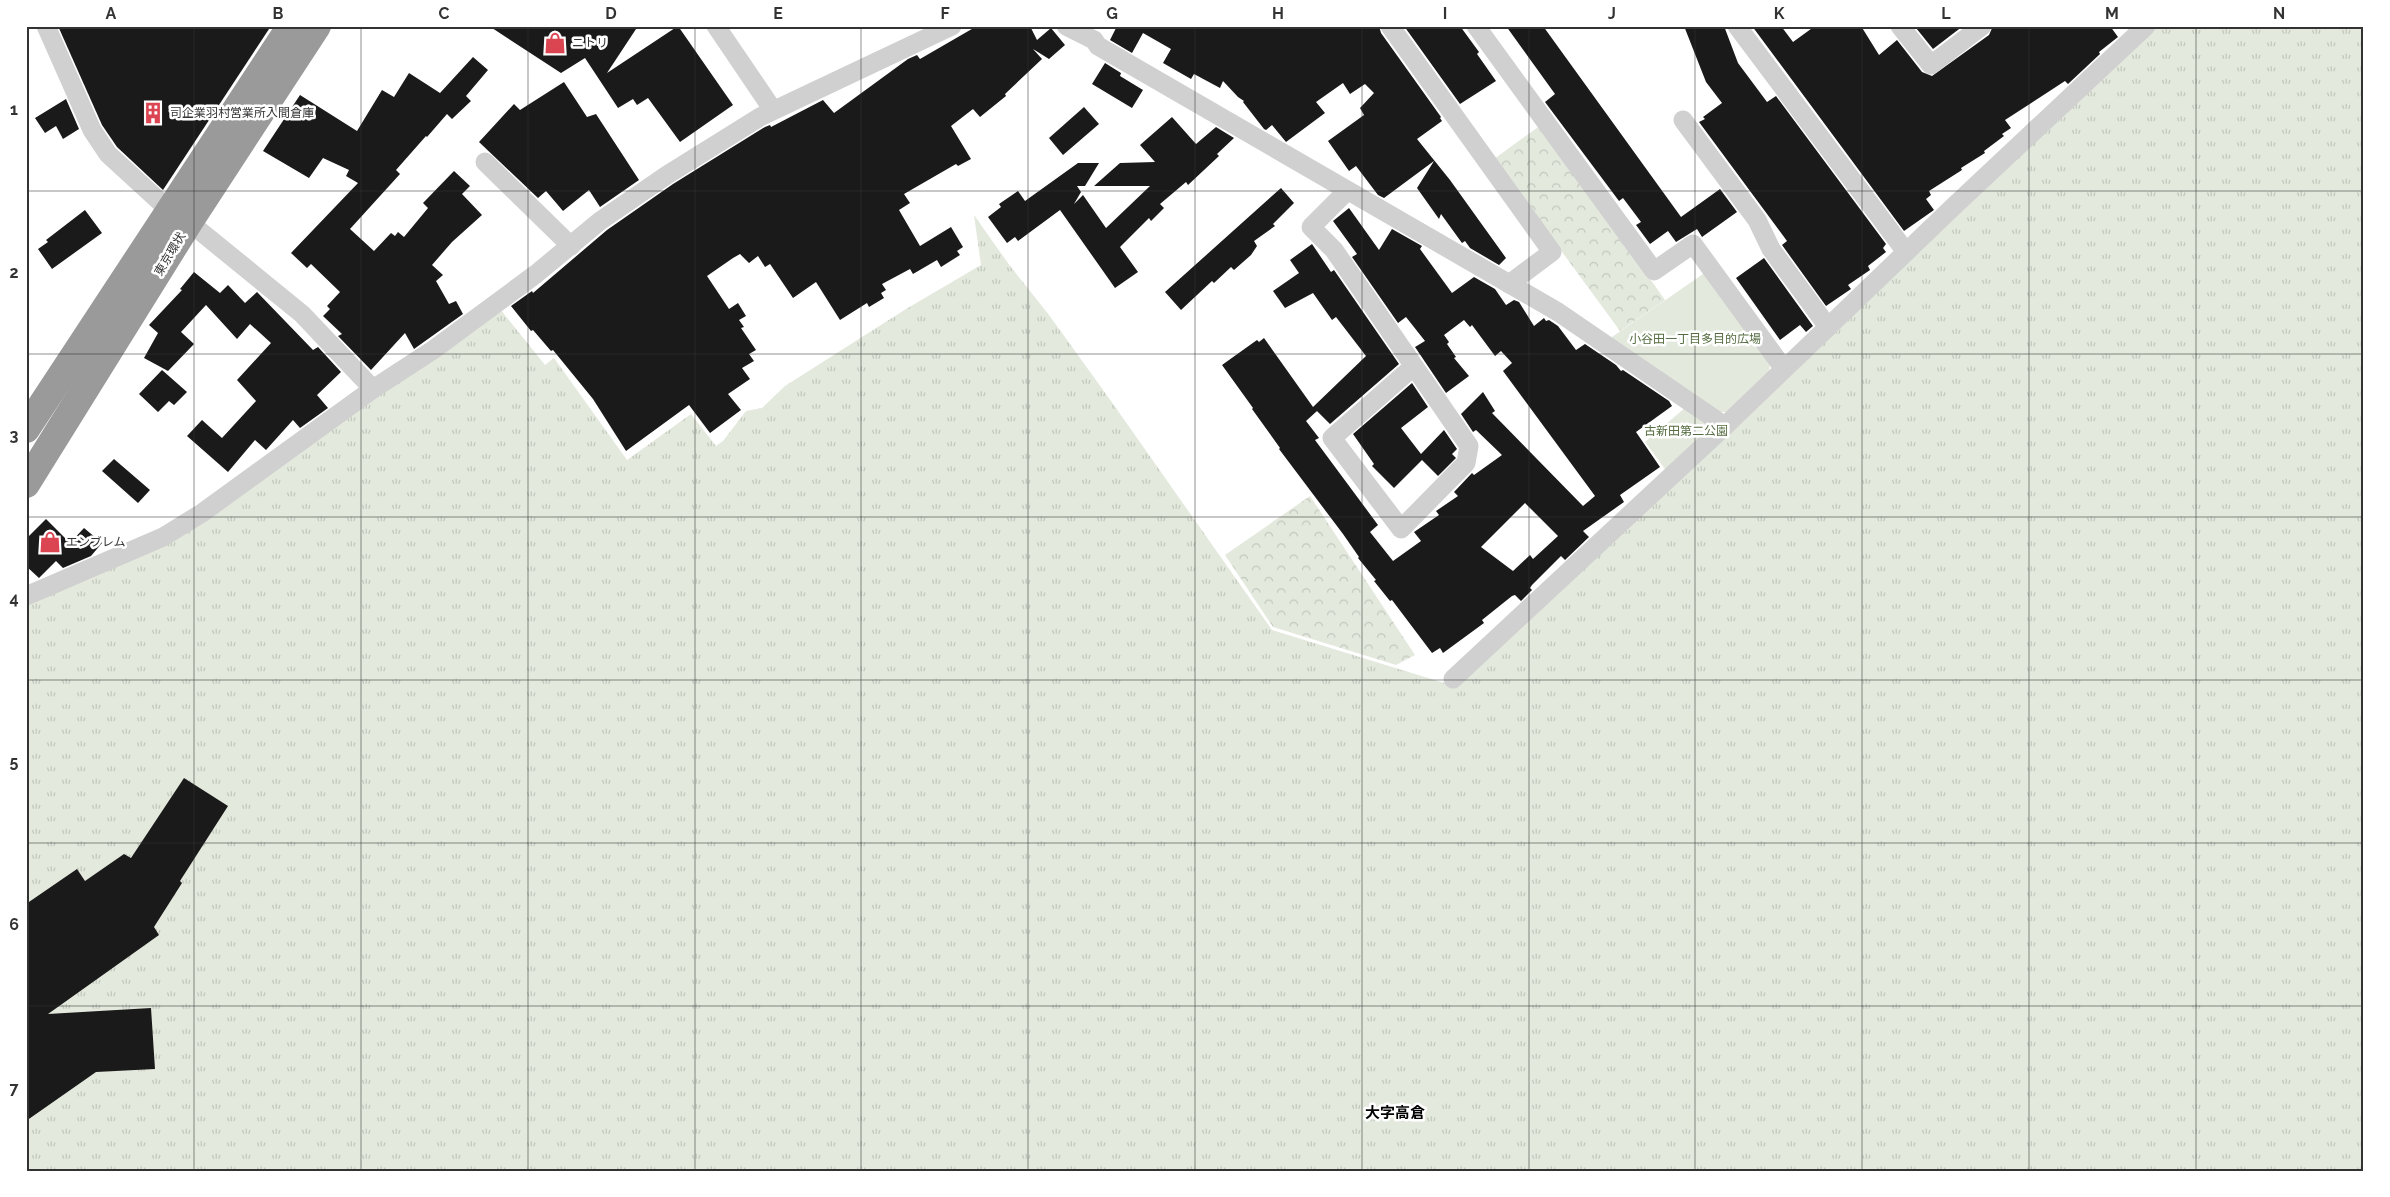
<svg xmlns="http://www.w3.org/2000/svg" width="2390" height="1197" font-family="Raleway,'Noto Sans JP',sans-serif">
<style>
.grass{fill:url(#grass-tufts)}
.forest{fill:url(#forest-crowns)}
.park{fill:#e3e9dd}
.building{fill:#1a1a1a;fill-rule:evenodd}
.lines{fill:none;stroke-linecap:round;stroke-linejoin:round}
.minor{stroke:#d0d0d0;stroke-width:19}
.highway{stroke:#9a9a9a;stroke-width:28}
.grid{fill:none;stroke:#333;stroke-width:1;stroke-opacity:0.55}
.labels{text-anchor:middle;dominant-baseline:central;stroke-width:5;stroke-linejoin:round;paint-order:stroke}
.poi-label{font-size:12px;fill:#333;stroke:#fff;text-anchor:start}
.street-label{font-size:12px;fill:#333;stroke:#fff}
.park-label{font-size:12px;fill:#566d42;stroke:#fff}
.quarter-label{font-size:15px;font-weight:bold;fill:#000;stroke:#fff}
.neatline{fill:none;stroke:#333;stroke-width:2}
.grid-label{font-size:16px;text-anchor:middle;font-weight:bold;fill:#333}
</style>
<defs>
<pattern id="grass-tufts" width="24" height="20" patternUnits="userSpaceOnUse" patternTransform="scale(1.25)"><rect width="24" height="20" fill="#e3e9dd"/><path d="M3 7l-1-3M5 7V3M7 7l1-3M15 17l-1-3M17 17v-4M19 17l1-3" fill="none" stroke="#c3c8be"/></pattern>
<pattern id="forest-crowns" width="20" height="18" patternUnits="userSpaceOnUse" patternTransform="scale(1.25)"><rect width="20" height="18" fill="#e3e9dd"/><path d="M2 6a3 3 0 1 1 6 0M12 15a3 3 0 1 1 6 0" fill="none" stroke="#c3c8be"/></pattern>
</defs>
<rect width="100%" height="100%" fill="#fff"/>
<!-- grass -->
<polygon class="grass" points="2154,26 2364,26 2364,1171 26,1171 26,602 165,542 500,309 545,365 554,358 627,460 691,414 716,446 723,441 746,411 762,408 785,386 906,309 981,265 974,215 1010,266 1049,315 1111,401 1272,630 1454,686"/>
<!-- forest -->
<g class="forest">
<polygon points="1541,125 1665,300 1620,331 1494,159"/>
<polygon points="1310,496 1415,655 1396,665 1273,627 1225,555"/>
</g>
<!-- park -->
<g class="park">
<polygon points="1706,272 1770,361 1769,375 1730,412 1719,412 1609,339"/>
<polygon points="1686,407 1709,423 1707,438 1668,473 1645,442"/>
</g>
<!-- building -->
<g class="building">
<polygon points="58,26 271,26 163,190 117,147 102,125"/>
<polygon points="489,26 638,26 607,73 678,26 733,105 680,142 648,98 637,105 633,99 618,108 585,58 561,73"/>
<polygon points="977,26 1030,26 1037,40 1051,28 1065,45 1049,59 1033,49 1042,59 1005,94 1006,96 980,117 973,109 951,126 971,159 958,166 956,164 904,194 910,203 899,210 920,246 951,227 963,247 957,251 960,255 941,267 937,260 913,274 910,269 882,284 886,290 881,293 884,298 869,307 867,303 840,320 816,282 793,298 770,264 765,267 758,256 749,263 740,254 733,258 707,276 729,309 738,303 746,316 739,320 744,327 741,328 756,350 749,354 754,361 742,368 750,379 728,394 741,410 710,433 689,405 626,451 593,399 553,350 551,351 533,330 531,331 511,306 532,291 533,293 607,230 673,184 765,127 770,125 771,127 823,100 834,113 908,59 917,55 920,59"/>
<polygon points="1117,26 1379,26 1381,33 1441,117 1440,118 1442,121 1417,139 1450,180 1506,258 1499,265 1470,248 1465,241 1462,243 1441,214 1439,219 1417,188 1434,161 1384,198 1378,195 1356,166 1349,171 1328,141 1364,115 1360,108 1374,93 1365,84 1350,94 1343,83 1316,102 1325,113 1286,142 1272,125 1266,130 1264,129 1243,102 1244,101 1238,97 1223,81 1220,88 1194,74 1191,79 1163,63 1171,49 1143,33 1132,53 1110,40"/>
<polygon points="1404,26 1460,26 1479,52 1477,54 1496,81 1460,104"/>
<polygon points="1506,26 1543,26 1681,217 1720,189 1737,212 1702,237 1697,229 1676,242 1668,231 1650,244 1636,225 1641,222 1623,198 1619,201 1545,102 1555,94"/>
<polygon points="1684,26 1724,26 1738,63 1767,102 1776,96 1886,244 1883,248 1886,252 1868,266 1870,270 1848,285 1851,289 1826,306 1782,245 1787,241 1699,122 1705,119 1703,117 1722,103 1706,82"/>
<polygon points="1752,26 1781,26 1793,42 1815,26 1861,26 1879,55 1897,40 1922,72 1932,76 1989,35 1993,26 2110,26 2118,37 2099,52 2100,54 2068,84 2065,81 2005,120 2011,128 2002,134 2004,136 1984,151 1985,153 1961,168 1962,170 1929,191 1931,195 1926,199 1934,210 1904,231"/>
<polygon points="1918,26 1963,26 1933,49 1916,28"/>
<polygon points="473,57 488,70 466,96 471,101 452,119 447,114 427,137 426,136 396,170 400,174 350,229 374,251 391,233 395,236 398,232 404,237 428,208 423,203 454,171 470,186 462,194 482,215 452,242 432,265 443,275 436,281 449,304 456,301 463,314 414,349 405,333 371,370 338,336 342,334 323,316 330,309 327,306 340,292 311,264 307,268 291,253 358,183 346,176 349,170 323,158 309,178 263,151 300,95 357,131 382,90 394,97 409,73 440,93"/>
<polygon points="1105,63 1121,73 1120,76 1143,90 1132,108 1092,84"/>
<polygon points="564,82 587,117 596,114 639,180 600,207 589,190 563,211 546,191 538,198 479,142 514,104 520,110"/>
<polygon points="66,99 79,129 63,139 56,126 45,133 35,118"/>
<polygon points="1084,107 1099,124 1063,155 1049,138"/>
<polygon points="1172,117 1196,144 1216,127 1234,138 1217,154 1219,156 1188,185 1186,182 1160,204 1164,208 1151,221 1149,218 1120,247 1138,272 1115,288 1060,210 1018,241 1015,237 1007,243 988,217 1001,207 999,204 1018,191 1025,201 1078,163 1099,163 1085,186 1077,186 1081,192 1074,204 1083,195 1106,228 1150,186 1094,186 1120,163 1155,162 1140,145"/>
<polygon points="1281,188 1294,203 1273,224 1275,226 1254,241 1257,246 1251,255 1234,270 1231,267 1214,283 1212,281 1181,310 1165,292"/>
<path d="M1349,208L1379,250L1392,229L1422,246L1420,249L1452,293L1474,277L1495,289L1506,305L1514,300L1519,302L1534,326L1544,318L1546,321L1549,320L1558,326L1576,350L1585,344L1616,365L1621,371L1623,370L1669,401L1672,406L1636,432L1660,467L1620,495L1624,502L1583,531L1589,537L1565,560L1561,556L1532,585L1530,588L1532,590L1521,601L1515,595L1512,596L1482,620L1484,623L1443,653L1440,648L1432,653L1392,600L1390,601L1374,581L1376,580L1358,558L1359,557L1343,534L1279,449L1280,448L1252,409L1253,408L1222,365L1257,340L1259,342L1264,338L1313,407L1366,356L1336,317L1332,320L1313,293L1285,308L1273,291L1299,273L1290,260L1312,244L1331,272L1334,270L1399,364L1330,424L1315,409L1317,411L1306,421L1319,438L1315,440L1378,525L1370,532L1393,561L1421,541L1414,532L1439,515L1436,511L1458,496L1454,492L1472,473L1474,475L1502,455L1476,430L1473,432L1461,414L1483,392L1495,411L1492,413L1583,506L1595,496L1503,371L1512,363L1501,351L1495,356L1472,325L1470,327L1464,320L1444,335L1449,342L1447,344L1456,357L1454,358L1469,376L1446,393L1415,347L1425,341L1406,317L1398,323L1352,257L1357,254L1333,221ZM1525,503L1558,536L1533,559L1530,555L1513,571L1481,547Z"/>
<polygon points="85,210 102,233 52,269 38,249 48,242 46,240"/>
<polygon points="1764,258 1813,326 1806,332 1800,325 1780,340 1736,278"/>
<polygon points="194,272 220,293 228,285 245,303 257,292 313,350 318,347 341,372 317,395 328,408 300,428 293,420 266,450 255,440 228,472 187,436 202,420 222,438 256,401 237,380 271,343 250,324 237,339 206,305 181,332 194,344 168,371 144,358 158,333 149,325 182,290 180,289"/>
<polygon points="162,370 187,392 174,405 169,401 158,412 139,394"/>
<polygon points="1412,383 1428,407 1401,428 1421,454 1444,430 1457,449 1452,454 1456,458 1438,476 1422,460 1394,488 1372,466 1374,464 1353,434"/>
<polygon points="114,459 150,490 138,503 102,471"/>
<polygon points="46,519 70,543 84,528 102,543 91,556 63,568 56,561 39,578 26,566 26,539"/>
<polygon points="184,778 228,806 180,881 182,883 154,927 159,935 48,1014 151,1008 155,1069 96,1072 26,1121 26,904 77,869 85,881 124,854 131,858"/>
</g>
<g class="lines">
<!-- minor -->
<g class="minor">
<polyline points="46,26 92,130 108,154 169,210"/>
<polyline points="716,26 773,110"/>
<polyline points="1066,26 1094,40 1098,46 1558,312 1725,426"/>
<polyline points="1390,26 1552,252 1509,284"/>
<polyline points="1476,26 1654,271 1693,244 1784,369"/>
<polyline points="1737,26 1906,252"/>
<polyline points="1900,26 1931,65 1982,26"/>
<polyline points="1683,120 1757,220 1771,249 1828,327"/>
<polyline points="485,162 571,246"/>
<polyline points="1347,191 1311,227 1334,250 1469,446 1466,463 1401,529 1332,438 1413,367"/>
<polyline points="189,222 302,314 373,389"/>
<polyline points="26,596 163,537 202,513 373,389 433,350 536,274 600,221 667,175 760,117 952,26"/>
<polyline points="1453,679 1725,426 1953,207 2146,26"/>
</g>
<!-- highway -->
<g class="highway">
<polyline points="26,429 291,26"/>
<polyline points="26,484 189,222 317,26"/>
</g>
</g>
<!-- grid -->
<path class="grid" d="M194,26V1171M361,26V1171M528,26V1171M695,26V1171M861,26V1171M1028,26V1171M1195,26V1171M1362,26V1171M1529,26V1171M1695,26V1171M1862,26V1171M2029,26V1171M2196,26V1171M26,191H2364M26,354H2364M26,517H2364M26,680H2364M26,843H2364M26,1006H2364"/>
<!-- icons -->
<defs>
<g id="shop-bare" transform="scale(1.725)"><path d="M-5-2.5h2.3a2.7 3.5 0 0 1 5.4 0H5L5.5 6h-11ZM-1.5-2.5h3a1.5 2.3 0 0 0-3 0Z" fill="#db4451" stroke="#fff" stroke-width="2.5" paint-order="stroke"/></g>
<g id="building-bare" transform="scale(1.725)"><path d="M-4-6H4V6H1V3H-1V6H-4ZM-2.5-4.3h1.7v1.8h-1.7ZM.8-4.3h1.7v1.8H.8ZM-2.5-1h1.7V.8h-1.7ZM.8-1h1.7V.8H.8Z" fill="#db4451" stroke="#fff" stroke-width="2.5" paint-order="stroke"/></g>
</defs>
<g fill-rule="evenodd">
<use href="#shop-bare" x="555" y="43"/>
<use href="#building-bare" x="153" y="113"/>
<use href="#shop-bare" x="50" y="542"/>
</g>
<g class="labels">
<!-- poi labels -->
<g class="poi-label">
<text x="572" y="43">ニトリ</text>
<text x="170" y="113">司企業羽村営業所入間倉庫</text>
<text x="66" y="542">エンブレム</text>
</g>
<!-- street labels -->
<g class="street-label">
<text transform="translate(170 254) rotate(-59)">東京環状</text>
</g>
<!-- park labels -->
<g class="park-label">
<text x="1695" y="339">小谷田一丁目多目的広場</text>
<text x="1686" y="431">古新田第二公園</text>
</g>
<!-- quarter labels -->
<g class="quarter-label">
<text x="1395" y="1113">大字高倉</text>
</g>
</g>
<!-- border -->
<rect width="2390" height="1197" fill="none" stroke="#ffffff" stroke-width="55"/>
<rect x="28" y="28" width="2334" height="1142" class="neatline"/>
<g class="grid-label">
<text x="111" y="19">A</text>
<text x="278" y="19">B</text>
<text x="444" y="19">C</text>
<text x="611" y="19">D</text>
<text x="778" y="19">E</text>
<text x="945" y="19">F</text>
<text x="1112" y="19">G</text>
<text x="1278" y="19">H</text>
<text x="1445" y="19">I</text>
<text x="1612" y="19">J</text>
<text x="1779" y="19">K</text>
<text x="1946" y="19">L</text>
<text x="2112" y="19">M</text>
<text x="2279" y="19">N</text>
<text x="14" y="115">1</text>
<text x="14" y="278">2</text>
<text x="14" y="441">3</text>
<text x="14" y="604">4</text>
<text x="14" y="767">5</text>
<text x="14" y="930">6</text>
<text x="14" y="1094">7</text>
</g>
</svg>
